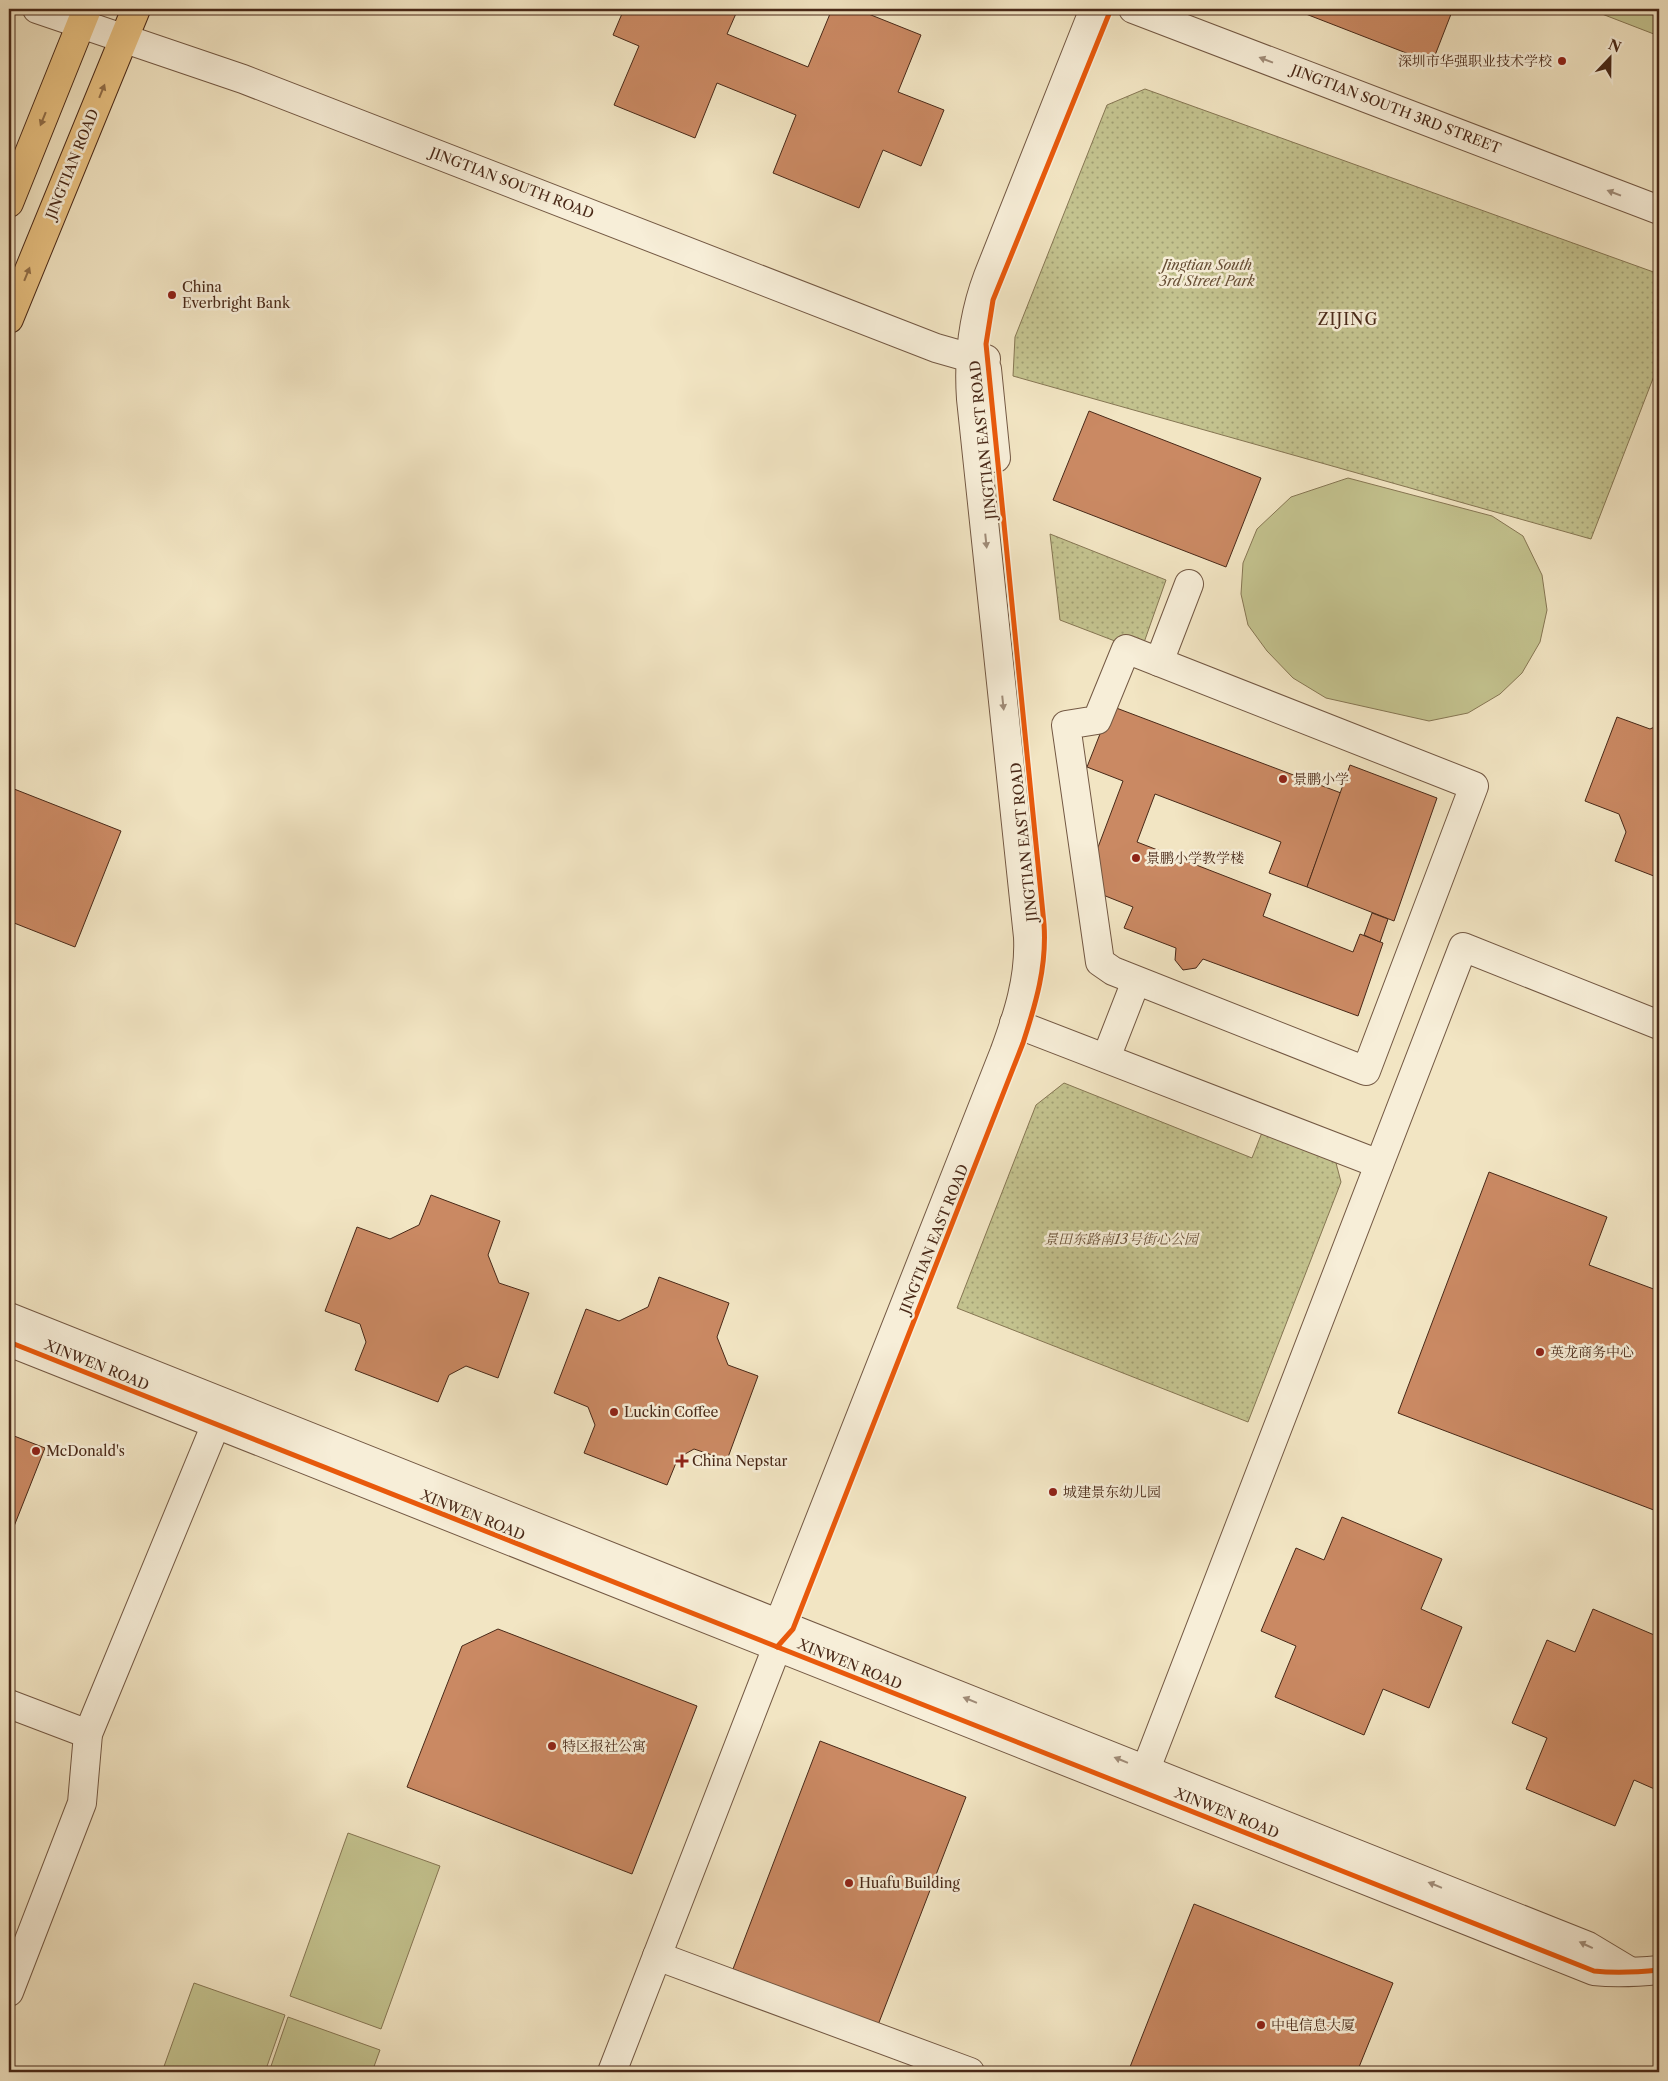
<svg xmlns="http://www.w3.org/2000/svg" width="1668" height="2081" font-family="'Libre Caslon Text','Noto Serif SC',serif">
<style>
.park{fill:url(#park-dots);stroke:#867653}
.garden{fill:#c3c28e;stroke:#867653}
.building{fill:#ca8963;stroke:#492918}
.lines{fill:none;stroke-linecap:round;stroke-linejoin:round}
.minor-casing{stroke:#735843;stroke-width:30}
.major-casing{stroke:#492918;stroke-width:30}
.minor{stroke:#f7eed8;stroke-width:28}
.major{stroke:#e9c282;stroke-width:28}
.cycleway-casing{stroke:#f7eed8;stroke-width:8}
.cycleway{stroke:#e8590c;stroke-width:5}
.oneway{fill:#a08c78}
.oneway2{fill:#916e48}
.poi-dot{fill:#8f2418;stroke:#f7eed8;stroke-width:2}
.labels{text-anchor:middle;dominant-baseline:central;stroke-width:5;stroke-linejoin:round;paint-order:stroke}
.poi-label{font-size:14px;fill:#492918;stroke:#f7eed8;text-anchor:start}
.street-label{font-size:14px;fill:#492918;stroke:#f7eed8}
.park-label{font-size:14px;font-style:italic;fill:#684f36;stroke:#f7eed8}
.quarter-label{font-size:16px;letter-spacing:1px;fill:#492918;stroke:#f7eed8}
</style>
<defs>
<pattern id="park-dots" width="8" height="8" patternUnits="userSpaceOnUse" patternTransform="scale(1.25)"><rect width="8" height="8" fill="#c3c28e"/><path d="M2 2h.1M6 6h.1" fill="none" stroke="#a09e73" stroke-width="1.8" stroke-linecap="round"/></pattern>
</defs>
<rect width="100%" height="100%" fill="#f2e5c3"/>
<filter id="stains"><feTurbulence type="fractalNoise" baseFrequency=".004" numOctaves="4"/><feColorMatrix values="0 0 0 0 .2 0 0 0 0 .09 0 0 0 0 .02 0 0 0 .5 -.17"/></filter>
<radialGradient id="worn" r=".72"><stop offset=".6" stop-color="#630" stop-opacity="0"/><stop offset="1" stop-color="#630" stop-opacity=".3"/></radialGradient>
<!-- park -->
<g class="park">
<polygon points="1145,89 1659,274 1659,363 1591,539 1013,376 1015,337 1107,105"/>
<polygon points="1050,534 1166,580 1141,651 1060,620"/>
<polygon points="1064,1083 1252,1158 1263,1130 1335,1159 1341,1182 1248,1422 957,1308 1036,1105"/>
</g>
<!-- garden -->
<g class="garden">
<polygon points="1589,9 1659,9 1659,36"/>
<polygon points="1348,478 1492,516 1523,536 1542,575 1547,610 1540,642 1522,673 1500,694 1468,713 1429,721 1326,698 1293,678 1267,651 1248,625 1241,594 1243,563 1257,529 1291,497"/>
<polygon points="348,1833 440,1866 381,2029 290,1996"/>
<polygon points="194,1983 285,2015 265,2072 162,2072"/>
<polygon points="288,2017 380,2050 372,2072 269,2072"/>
</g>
<!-- building -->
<g class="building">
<polygon points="434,9 449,9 447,14"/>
<polygon points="624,9 659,9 668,13 670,9 738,9 727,34 808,67 832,9 856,9 921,35 898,92 944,110 921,166 883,150 859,208 773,173 796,115 717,83 695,138 614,105 639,46 613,35"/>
<polygon points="1293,9 1453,9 1432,63"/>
<polygon points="1089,411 1261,478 1226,567 1053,500"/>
<polygon points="1111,706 1341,793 1307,887 1269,873 1281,842 1155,794 1137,842 1271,894 1263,916 1353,952 1360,934 1383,943 1358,1016 1203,959 1196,968 1183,970 1175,960 1176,948 1124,928 1133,907 1083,887 1123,781 1087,767"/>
<polygon points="1617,717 1650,729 1659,725 1659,878 1615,861 1626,832 1619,814 1585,801"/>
<polygon points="1350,765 1437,798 1394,921 1307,887"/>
<polygon points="9,787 121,831 75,947 9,921"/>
<polygon points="1372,913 1388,919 1380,942 1364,935"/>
<polygon points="1489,1172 1607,1217 1589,1265 1659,1291 1659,1512 1398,1413"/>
<polygon points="431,1195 500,1221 488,1255 499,1283 529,1293 498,1378 466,1366 449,1375 438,1402 355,1370 366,1342 360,1324 325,1311 357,1227 390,1239 419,1225"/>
<polygon points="659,1277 729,1303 717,1337 728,1365 758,1376 727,1460 694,1449 678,1458 667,1485 584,1453 595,1425 588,1407 554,1393 586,1309 619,1321 648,1307"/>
<polygon points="9,1434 45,1448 9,1539"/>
<polygon points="1342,1517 1442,1559 1421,1609 1462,1627 1429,1708 1383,1689 1364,1735 1275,1697 1296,1646 1261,1631 1296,1548 1324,1560"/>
<polygon points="1593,1609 1659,1637 1659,1791 1634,1780 1615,1826 1526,1789 1547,1738 1512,1723 1547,1640 1575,1652"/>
<polygon points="498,1629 697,1706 632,1874 407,1787 462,1646"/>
<polygon points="820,1741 966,1797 878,2025 733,1969"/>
<polygon points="1194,1904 1393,1983 1357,2072 1144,2072 1130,2067"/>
</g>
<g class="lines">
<!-- minor casing -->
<g class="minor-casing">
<g id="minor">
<polyline points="37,9 243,79 936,348 971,358 986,359"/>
<polyline points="1133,9 1659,210"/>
<polyline points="987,369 996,458"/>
<polygon points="1126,649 1474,786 1366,1071 1113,971 1100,962 1066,725 1097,720"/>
<polyline points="1159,662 1189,584"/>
<polyline points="1014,1023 1379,1164"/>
<polyline points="1106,1058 1136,981"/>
<polyline points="9,1317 1588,1946 1628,1970"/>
<path d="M9,1342L1594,1971C1613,1973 1639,1972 1659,1970"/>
<polyline points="9,1704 88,1734"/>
<polyline points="1139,1787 1463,947 1659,1025"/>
<polyline points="657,1956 970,2072"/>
<polyline points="9,1992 82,1803 88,1734 223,1407"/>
<path d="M612,2072L777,1647L779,1623L1004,1053C1018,1015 1030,978 1028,937L971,399C968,356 973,316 988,276L1094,9"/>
</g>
</g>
<!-- major casing -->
<g class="major-casing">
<g id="major">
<polyline points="9,203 87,9"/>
<polyline points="9,319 136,9"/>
</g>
</g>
<!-- minor -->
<use href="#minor" class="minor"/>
<!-- major -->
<use href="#major" class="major"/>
<!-- cycleway casing -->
<g class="cycleway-casing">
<g id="cycleway">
<path d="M9,1342L1594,1971C1613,1973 1639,1972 1659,1970"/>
<path d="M777,1647L793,1629L1023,1043C1036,1003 1047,966 1044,924L986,344L993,300L1111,9"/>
</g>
</g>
<!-- cycleway -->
<use href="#cycleway" class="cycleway"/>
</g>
<!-- one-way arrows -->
<defs><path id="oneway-solid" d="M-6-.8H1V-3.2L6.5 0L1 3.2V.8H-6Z" transform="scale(1.25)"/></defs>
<g class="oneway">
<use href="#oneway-solid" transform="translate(1266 60) rotate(-159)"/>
<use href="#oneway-solid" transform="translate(1614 193) rotate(-159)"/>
<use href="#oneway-solid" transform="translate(986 541) rotate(84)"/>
<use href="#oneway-solid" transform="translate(1003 703) rotate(84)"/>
<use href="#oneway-solid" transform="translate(970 1700) rotate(-158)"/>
<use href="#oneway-solid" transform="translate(1121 1760) rotate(-158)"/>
<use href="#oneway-solid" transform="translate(1435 1885) rotate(-158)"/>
<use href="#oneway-solid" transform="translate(1586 1945) rotate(-155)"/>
</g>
<g class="oneway2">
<use href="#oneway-solid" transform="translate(102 91) rotate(-68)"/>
<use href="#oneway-solid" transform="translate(43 119) rotate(112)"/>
<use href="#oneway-solid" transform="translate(27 274) rotate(-68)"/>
</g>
<!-- markers -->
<g class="poi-dot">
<circle cx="1562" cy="61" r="5"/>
<circle cx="172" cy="295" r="5"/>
<circle cx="1283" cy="779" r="5"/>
<circle cx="1136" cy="858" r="5"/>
<circle cx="1540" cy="1352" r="5"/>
<circle cx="614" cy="1412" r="5"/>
<circle cx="36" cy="1451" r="5"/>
<path d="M679.5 1453.5h5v5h5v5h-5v5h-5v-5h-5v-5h5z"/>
<circle cx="1053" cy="1492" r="5"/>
<circle cx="552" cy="1746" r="5"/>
<circle cx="849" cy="1883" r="5"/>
<circle cx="1261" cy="2025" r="5"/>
</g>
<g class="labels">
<!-- poi labels -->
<g class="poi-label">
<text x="1552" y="61" text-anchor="end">深圳市华强职业技术学校</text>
<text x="182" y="287">China<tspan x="182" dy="16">Everbright Bank</tspan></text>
<text x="1293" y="779">景鹏小学</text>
<text x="1146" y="858">景鹏小学教学楼</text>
<text x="1550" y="1352">英龙商务中心</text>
<text x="624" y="1412">Luckin Coffee</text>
<text x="46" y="1451">McDonald's</text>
<text x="692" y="1461">China Nepstar</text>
<text x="1063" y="1492">城建景东幼儿园</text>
<text x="562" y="1746">特区报社公寓</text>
<text x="859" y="1883">Huafu Building</text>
<text x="1271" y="2025">中电信息大厦</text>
</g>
<!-- street labels -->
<g class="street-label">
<text transform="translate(1396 109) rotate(21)">JINGTIAN SOUTH 3RD STREET</text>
<text transform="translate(72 164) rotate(-68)">JINGTIAN ROAD</text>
<text transform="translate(512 183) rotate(21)">JINGTIAN SOUTH ROAD</text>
<text transform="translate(983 440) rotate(-96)">JINGTIAN EAST ROAD</text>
<text transform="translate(1024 842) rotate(-96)">JINGTIAN EAST ROAD</text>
<text transform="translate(934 1239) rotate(-68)">JINGTIAN EAST ROAD</text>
<text transform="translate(97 1365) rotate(22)">XINWEN ROAD</text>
<text transform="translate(473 1515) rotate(22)">XINWEN ROAD</text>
<text transform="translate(850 1664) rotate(22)">XINWEN ROAD</text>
<text transform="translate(1227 1813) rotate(22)">XINWEN ROAD</text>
</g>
<!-- park labels -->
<g class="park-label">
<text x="1207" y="265">Jingtian South<tspan x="1207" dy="16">3rd Street Park</tspan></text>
<text x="1121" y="1239">景田东路南13号街心公园</text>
</g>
<!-- quarter labels -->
<g class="quarter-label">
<text x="1348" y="319">ZIJING</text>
</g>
</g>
<!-- margin -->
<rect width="1668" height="2081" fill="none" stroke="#f2e5c3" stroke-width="30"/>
<rect x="10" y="10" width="1648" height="2061" fill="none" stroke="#492918" stroke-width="2.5"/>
<rect x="15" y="15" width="1638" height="2051" fill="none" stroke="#492918"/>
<!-- north arrow -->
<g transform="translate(1610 58) rotate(22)" stroke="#f7eed8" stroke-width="4" paint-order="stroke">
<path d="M0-4L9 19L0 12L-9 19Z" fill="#492918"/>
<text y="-8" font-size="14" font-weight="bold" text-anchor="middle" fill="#492918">N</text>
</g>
<rect width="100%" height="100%" filter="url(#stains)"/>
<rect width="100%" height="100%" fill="url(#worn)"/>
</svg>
